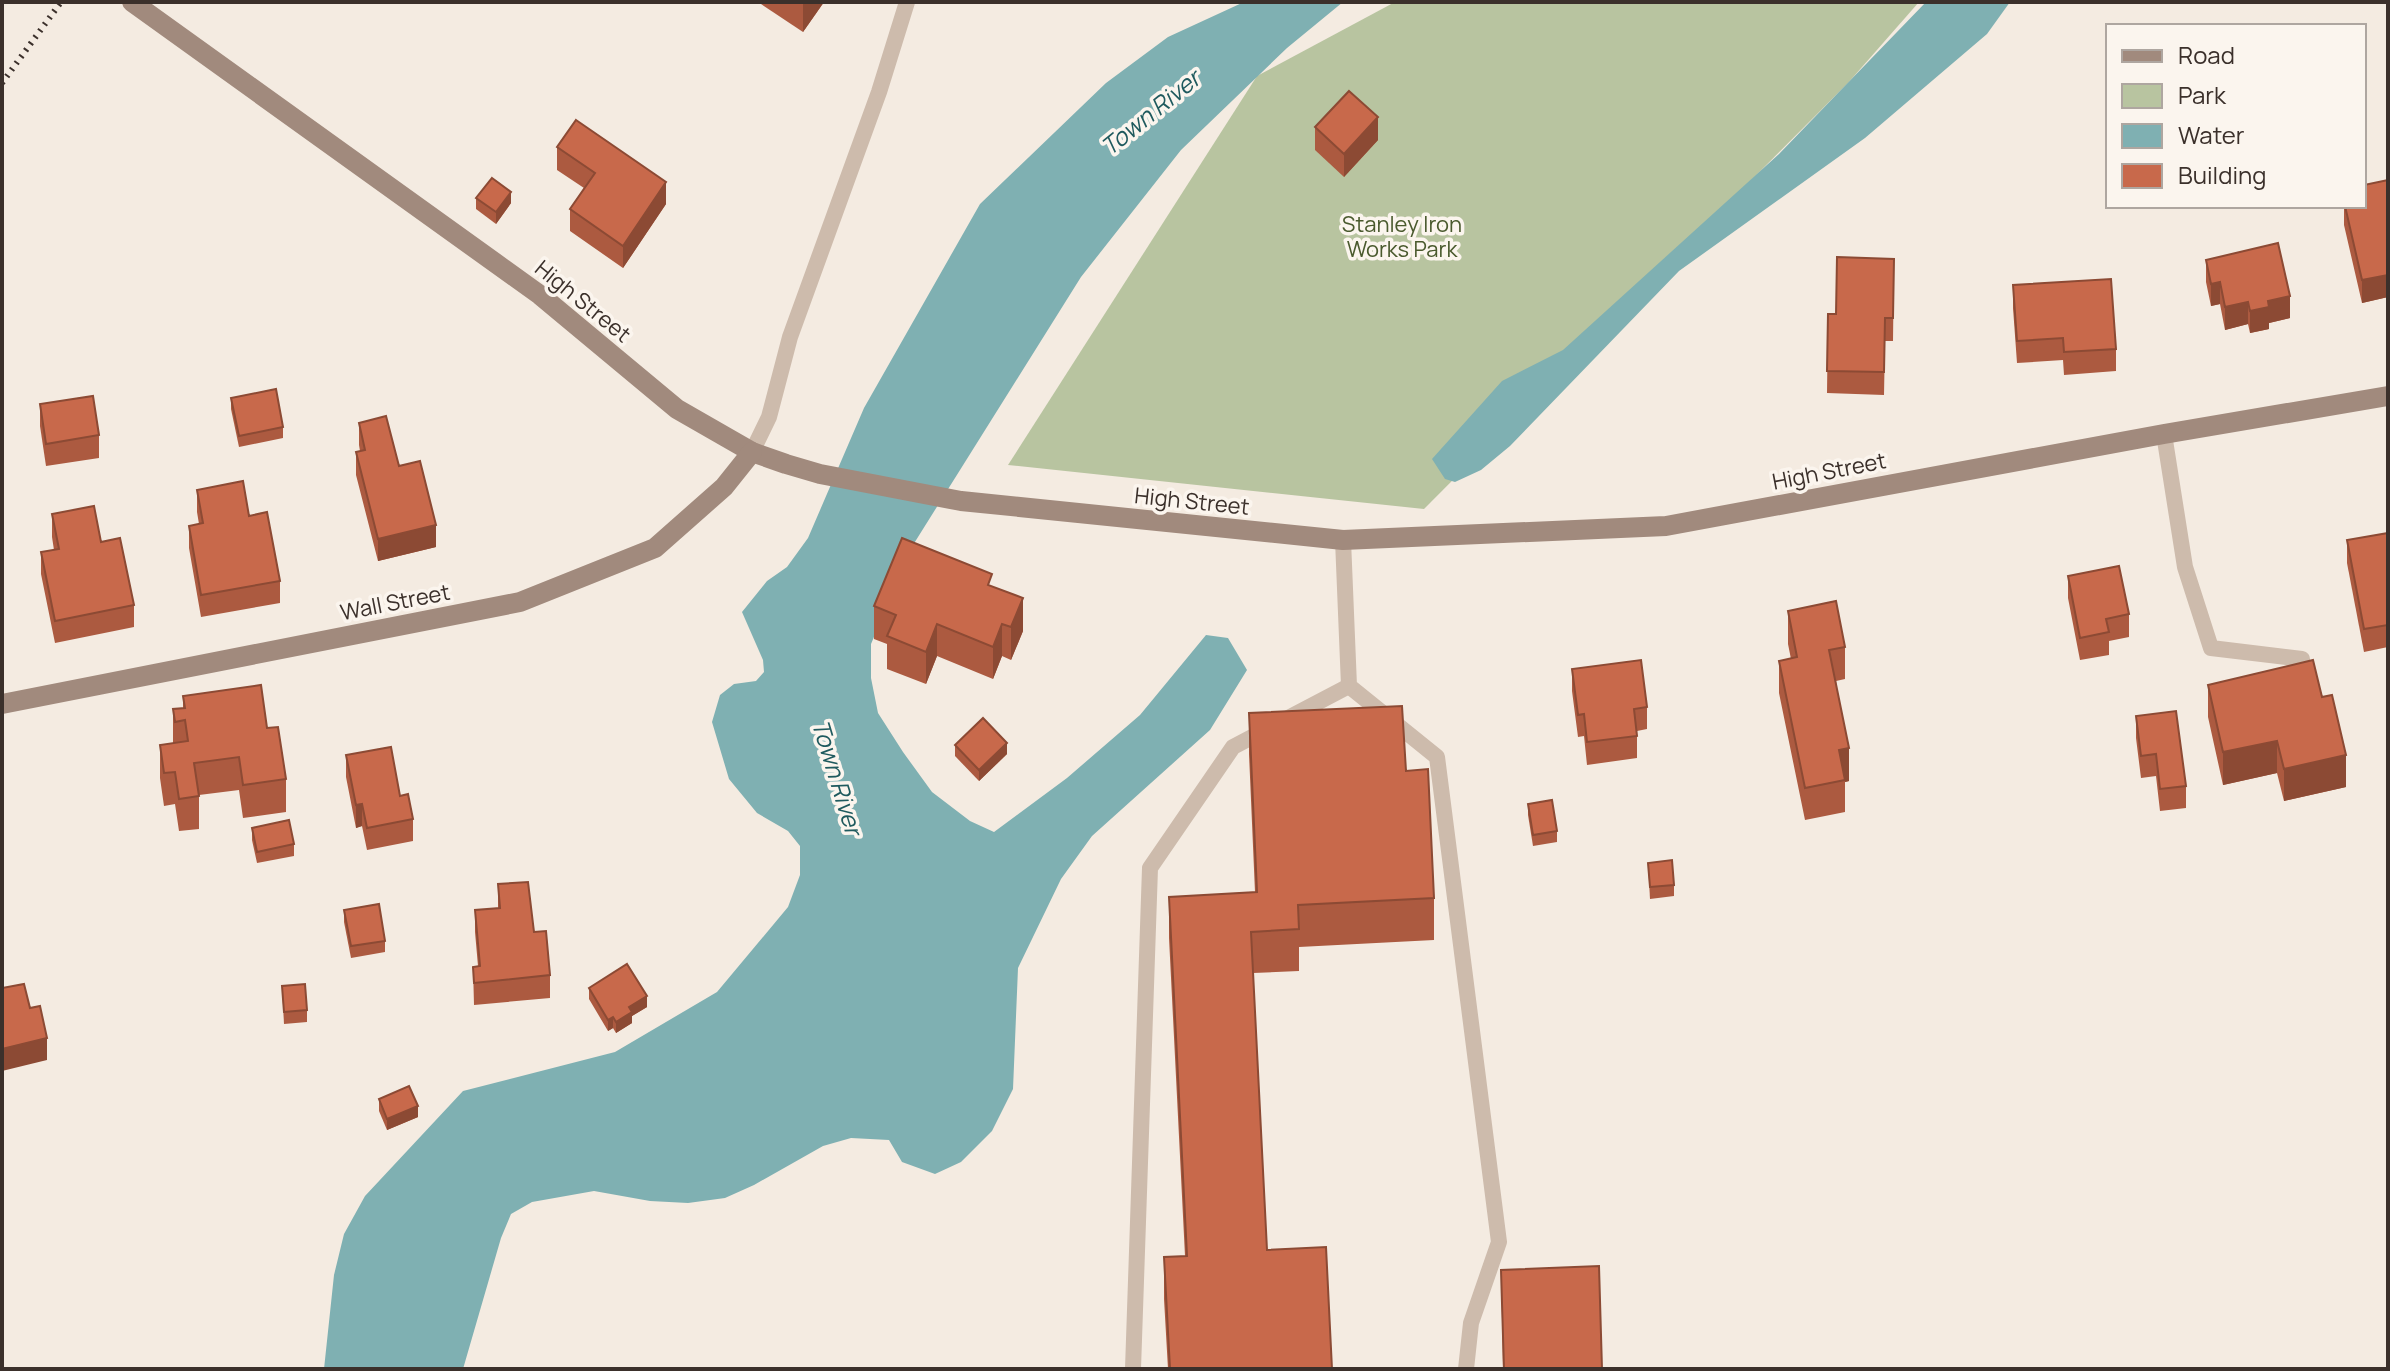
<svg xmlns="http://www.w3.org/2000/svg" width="2390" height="1371" font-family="Manrope,sans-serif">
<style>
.park{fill:#b8c4a0}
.water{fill:#7fb0b2}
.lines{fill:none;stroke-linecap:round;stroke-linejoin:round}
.lane{stroke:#cdbbac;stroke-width:16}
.secondary{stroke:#a18a7d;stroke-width:20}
.rail{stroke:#3b302b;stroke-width:6;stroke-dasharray:2 6;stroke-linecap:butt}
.wall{fill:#ac5a40}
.shaded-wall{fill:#8c4a34}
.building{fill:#c8694b;stroke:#8c4a34;stroke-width:2}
.labels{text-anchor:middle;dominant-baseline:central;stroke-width:7;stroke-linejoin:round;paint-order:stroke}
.park-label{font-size:22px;fill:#4a5a2e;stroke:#fbf5ee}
.street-label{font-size:22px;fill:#3b302b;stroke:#fbf5ee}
.water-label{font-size:24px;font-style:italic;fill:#1f5a5e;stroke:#fbf5ee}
</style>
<rect width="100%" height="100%" fill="#f4ebe1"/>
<!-- park -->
<polygon class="park" points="1395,2 1919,2 1848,83 1424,509 1008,465 1257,76"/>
<!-- water -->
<g class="water">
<polygon points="1244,2 1343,2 1287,48 1181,150 1081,277 913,545 871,644 871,678 878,713 903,752 932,792 970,821 994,832 1067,778 1140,715 1206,635 1228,638 1247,670 1210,730 1092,836 1061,879 1018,968 1013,1089 992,1131 961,1162 935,1174 902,1162 889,1140 851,1138 823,1146 754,1185 725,1198 688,1203 650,1201 594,1191 532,1202 511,1214 501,1238 463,1369 324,1369 334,1275 344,1234 365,1196 463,1091 615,1052 717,992 788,907 800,875 800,846 788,831 757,813 729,779 712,722 720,695 734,684 756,681 764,672 763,660 742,612 767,581 787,567 808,538 864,408 980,204 1106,83 1168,37"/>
<polygon points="1926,2 2010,2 1987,34 1865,138 1679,271 1510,446 1481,470 1455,482 1445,479 1432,459 1502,381 1563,350 1779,154"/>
</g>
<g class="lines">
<!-- lane -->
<g class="lane">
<polyline points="2164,434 2185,567 2211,648 2302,659"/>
<polyline points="752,452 769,417 790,337 879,92 907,2"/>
<polyline points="1343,540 1349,686 1437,757 1499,1242 1471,1323 1466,1369"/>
<polyline points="1133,1369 1150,868 1233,747 1349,686"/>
</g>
<!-- secondary -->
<g class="secondary">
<polyline points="132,2 540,295 677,409 752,452 786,464 820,474 961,501 1343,540 1666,526 2164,434 2388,396"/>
<polyline points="2,704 520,602 655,548 724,487 752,452"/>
</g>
<!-- rail -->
<polyline class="rail" points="2,83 61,2"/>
</g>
<!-- wall -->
<g class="wall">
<polygon points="758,2 824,2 803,32"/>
<polygon points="1315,127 1378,140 1344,177 1315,150"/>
<polygon points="557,147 666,204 623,268 570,231 570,209 584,188 557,170"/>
<polygon points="2388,180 2388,297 2362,303 2344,225 2344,206 2364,206 2364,185"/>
<polygon points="476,198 511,203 496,224 476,209"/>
<polygon points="1894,259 1893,341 1885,341 1884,395 1827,393 1828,314 1836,314"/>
<polygon points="2206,260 2290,318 2269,323 2269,329 2250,333 2248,324 2225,330 2220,304 2211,306 2206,282"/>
<polygon points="2013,285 2116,349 2116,371 2064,375 2063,360 2017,363 2013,308"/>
<polygon points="231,398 283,427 283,438 239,447 231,409"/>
<polygon points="40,404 99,435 99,458 46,466 40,426"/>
<polygon points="359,423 399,466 436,547 378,561 356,475 356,452 360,451 359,445"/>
<polygon points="197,490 249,516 280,581 280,603 201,617 189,548 189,526 199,524 197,512"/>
<polygon points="52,514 101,542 134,605 134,627 55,643 41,574 41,552 54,550 52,537"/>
<polygon points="2388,533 2388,647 2364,652 2347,563 2347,540"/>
<polygon points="2068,576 2129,614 2129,637 2109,641 2109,655 2080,660 2068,598"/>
<polygon points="992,586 1023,631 1011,660 1002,656 993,679 937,656 926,684 887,669 887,644 874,639 874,606"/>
<polygon points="1788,611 1845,647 1845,679 1836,681 1849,781 1845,782 1845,812 1805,820 1779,693 1779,661 1791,659 1788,644"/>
<polygon points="1572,669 1647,707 1647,729 1637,731 1637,758 1587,765 1584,736 1578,737 1572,691"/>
<polygon points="2208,685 2322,697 2346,787 2284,801 2277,773 2223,785 2208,717"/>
<polygon points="183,696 267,728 286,779 286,812 243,818 239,790 199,795 199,829 179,831 175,804 164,806 160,778 160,745 173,743 173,709 183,708"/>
<polygon points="1249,713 1406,771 1434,898 1434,940 1299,947 1299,971 1253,973 1267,1250 1332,1369 1168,1369 1164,1299 1164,1257 1185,1256 1169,938 1169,897 1255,892 1249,754"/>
<polygon points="2136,716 2186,786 2186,808 2160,811 2156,776 2141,778 2136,738"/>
<polygon points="955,745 1007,754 979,781 955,756"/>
<polygon points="346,755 400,796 413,819 413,841 367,850 362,826 356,828 346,777"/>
<polygon points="1528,804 1557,831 1557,842 1533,846 1528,815"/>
<polygon points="252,828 294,844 294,856 257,863 252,840"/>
<polygon points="1648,863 1674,885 1674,896 1650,899"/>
<polygon points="498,884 534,932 550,975 550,998 474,1005 473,967 478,966 475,932 475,910 498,908"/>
<polygon points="344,910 385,941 385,952 351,958 344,922"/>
<polygon points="282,986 307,1010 307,1022 284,1024"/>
<polygon points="589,988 647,1007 632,1016 632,1023 616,1033 613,1028 608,1031 589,999"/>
<polygon points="379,1099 418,1117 387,1130 379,1111"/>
<polygon points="1501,1270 1602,1369 1503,1369"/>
</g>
<!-- shaded-wall -->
<g class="shaded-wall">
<polygon points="803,2 824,2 803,32"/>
<polygon points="1378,117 1378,140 1344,177 1344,154"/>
<polygon points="666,182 666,204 623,268 623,246"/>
<polygon points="511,192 511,203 496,224 496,212"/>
<polygon points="2388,275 2388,297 2362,303 2362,280"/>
<polygon points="2220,282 2220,304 2211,306 2211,284"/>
<polygon points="2290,296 2290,318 2269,323 2269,329 2250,333 2250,311 2268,301"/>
<polygon points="2248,302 2248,324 2225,330 2225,307"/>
<polygon points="436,525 436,547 378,561 378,539"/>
<polygon points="1023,598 1023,631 1011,660 1011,627"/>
<polygon points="937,624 937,656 926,684 926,652"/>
<polygon points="1002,624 1002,656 993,679 993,647"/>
<polygon points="2277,741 2277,773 2223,785 2223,752"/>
<polygon points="1007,743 1007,754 979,781 979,770"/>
<polygon points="1849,748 1849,781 1845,782 1839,750"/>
<polygon points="2346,755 2346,787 2284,801 2284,769"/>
<polygon points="362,804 362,826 356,828 356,805"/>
<polygon points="647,996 647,1007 632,1016 632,1023 616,1033 616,1022 629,1007"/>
<polygon points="613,1017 613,1028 608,1031 608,1020"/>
<polygon points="47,1038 47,1060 2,1071 2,1049"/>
<polygon points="418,1106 418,1117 387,1130 387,1119"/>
</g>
<!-- building -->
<g class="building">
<polygon points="1349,91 1378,117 1344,154 1315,127"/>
<polygon points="576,120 666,182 623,246 570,209 595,173 557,147"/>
<polygon points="492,178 511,192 496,212 476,198"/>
<polygon points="2388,180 2388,275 2362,280 2345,206 2364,206 2364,199 2365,199 2364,185"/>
<polygon points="2278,243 2290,296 2268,301 2269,307 2250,311 2248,302 2225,307 2220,282 2211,284 2206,260"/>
<polygon points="1837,257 1894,259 1893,318 1885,318 1884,372 1827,371 1828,314 1836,314"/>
<polygon points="2111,279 2116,349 2064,352 2063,338 2017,341 2013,285"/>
<polygon points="276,389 283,427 239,436 231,398"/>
<polygon points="93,396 99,435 46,444 40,404"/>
<polygon points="386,416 399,466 420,461 436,525 378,539 356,452 365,450 359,423"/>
<polygon points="243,481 249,516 267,512 280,581 201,595 189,526 203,523 197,490"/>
<polygon points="94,506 101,542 120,538 134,605 55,621 41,552 59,549 52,514"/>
<polygon points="2388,533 2388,625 2364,629 2347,540"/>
<polygon points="902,538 992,574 988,585 1023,598 1011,627 1002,624 993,647 937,624 926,652 887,636 896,615 874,606"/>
<polygon points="2119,566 2129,614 2106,619 2109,632 2080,638 2068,576"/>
<polygon points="1836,601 1845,647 1829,650 1849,748 1839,750 1845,780 1805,788 1779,661 1797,657 1788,611"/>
<polygon points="1641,660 1647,707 1634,709 1637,736 1587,742 1584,714 1578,715 1572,669"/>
<polygon points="2313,660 2322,697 2332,695 2346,755 2284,769 2277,741 2223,752 2208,685"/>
<polygon points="261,685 267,728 278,727 286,779 243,785 239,757 194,763 199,796 179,799 175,772 164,773 160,745 188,741 185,720 175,722 173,709 185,708 183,696"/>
<polygon points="1402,706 1406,771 1428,769 1434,898 1298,905 1299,929 1251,932 1267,1250 1326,1247 1332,1369 1170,1369 1164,1257 1187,1256 1169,897 1257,892 1249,713"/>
<polygon points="2176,711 2186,786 2160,789 2156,754 2141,756 2136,716"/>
<polygon points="983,718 1007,743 979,770 955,745"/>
<polygon points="391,747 400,796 408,794 413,819 367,828 362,804 356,805 346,755"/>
<polygon points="1552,800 1557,831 1533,835 1528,804"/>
<polygon points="289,820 294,844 257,852 252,828"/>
<polygon points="1672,860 1674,885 1650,887 1648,863"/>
<polygon points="528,882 534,932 546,931 550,975 474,983 473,967 480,966 475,910 500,908 498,884"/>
<polygon points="379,904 385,941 351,946 344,910"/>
<polygon points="627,964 647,996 629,1007 632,1012 616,1022 613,1017 608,1020 589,988"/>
<polygon points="24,984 30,1008 40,1006 47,1038 2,1049 2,988"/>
<polygon points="305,984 307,1010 284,1012 282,986"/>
<polygon points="409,1086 418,1106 387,1119 379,1099"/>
<polygon points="1599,1266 1602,1369 1504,1369 1501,1270"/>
</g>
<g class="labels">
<!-- park labels -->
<g class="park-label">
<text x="1402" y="224">Stanley Iron<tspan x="1402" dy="25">Works Park</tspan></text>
</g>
<!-- street labels -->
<g class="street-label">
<text transform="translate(583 301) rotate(39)">High Street</text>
<text transform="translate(1829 471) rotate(-11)">High Street</text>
<text transform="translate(1192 501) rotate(6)">High Street</text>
<text transform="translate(395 602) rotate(-11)">Wall Street</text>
</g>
<!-- water labels -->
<g class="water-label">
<text transform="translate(1150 112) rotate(-39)">Town River</text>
<text transform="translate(838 777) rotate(73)">Town River</text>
</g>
</g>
<!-- border -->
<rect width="2390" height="1371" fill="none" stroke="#3b302b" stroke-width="8"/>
<!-- legend -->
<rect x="2106" y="24" width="260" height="184" fill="#fbf5ee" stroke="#aea6a0" stroke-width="2"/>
<rect x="2122" y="50" width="40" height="12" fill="#a18a7d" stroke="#aea6a0" stroke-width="2"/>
<text x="2178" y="64" font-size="24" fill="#3b302b">Road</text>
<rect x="2122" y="84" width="40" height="24" fill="#b8c4a0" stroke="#aea6a0" stroke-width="2"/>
<text x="2178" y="104" font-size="24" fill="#3b302b">Park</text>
<rect x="2122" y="124" width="40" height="24" fill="#7fb0b2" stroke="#aea6a0" stroke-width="2"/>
<text x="2178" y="144" font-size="24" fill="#3b302b">Water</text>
<rect x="2122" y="164" width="40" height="24" fill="#c8694b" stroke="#aea6a0" stroke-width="2"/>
<text x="2178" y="184" font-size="24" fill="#3b302b">Building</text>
</svg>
